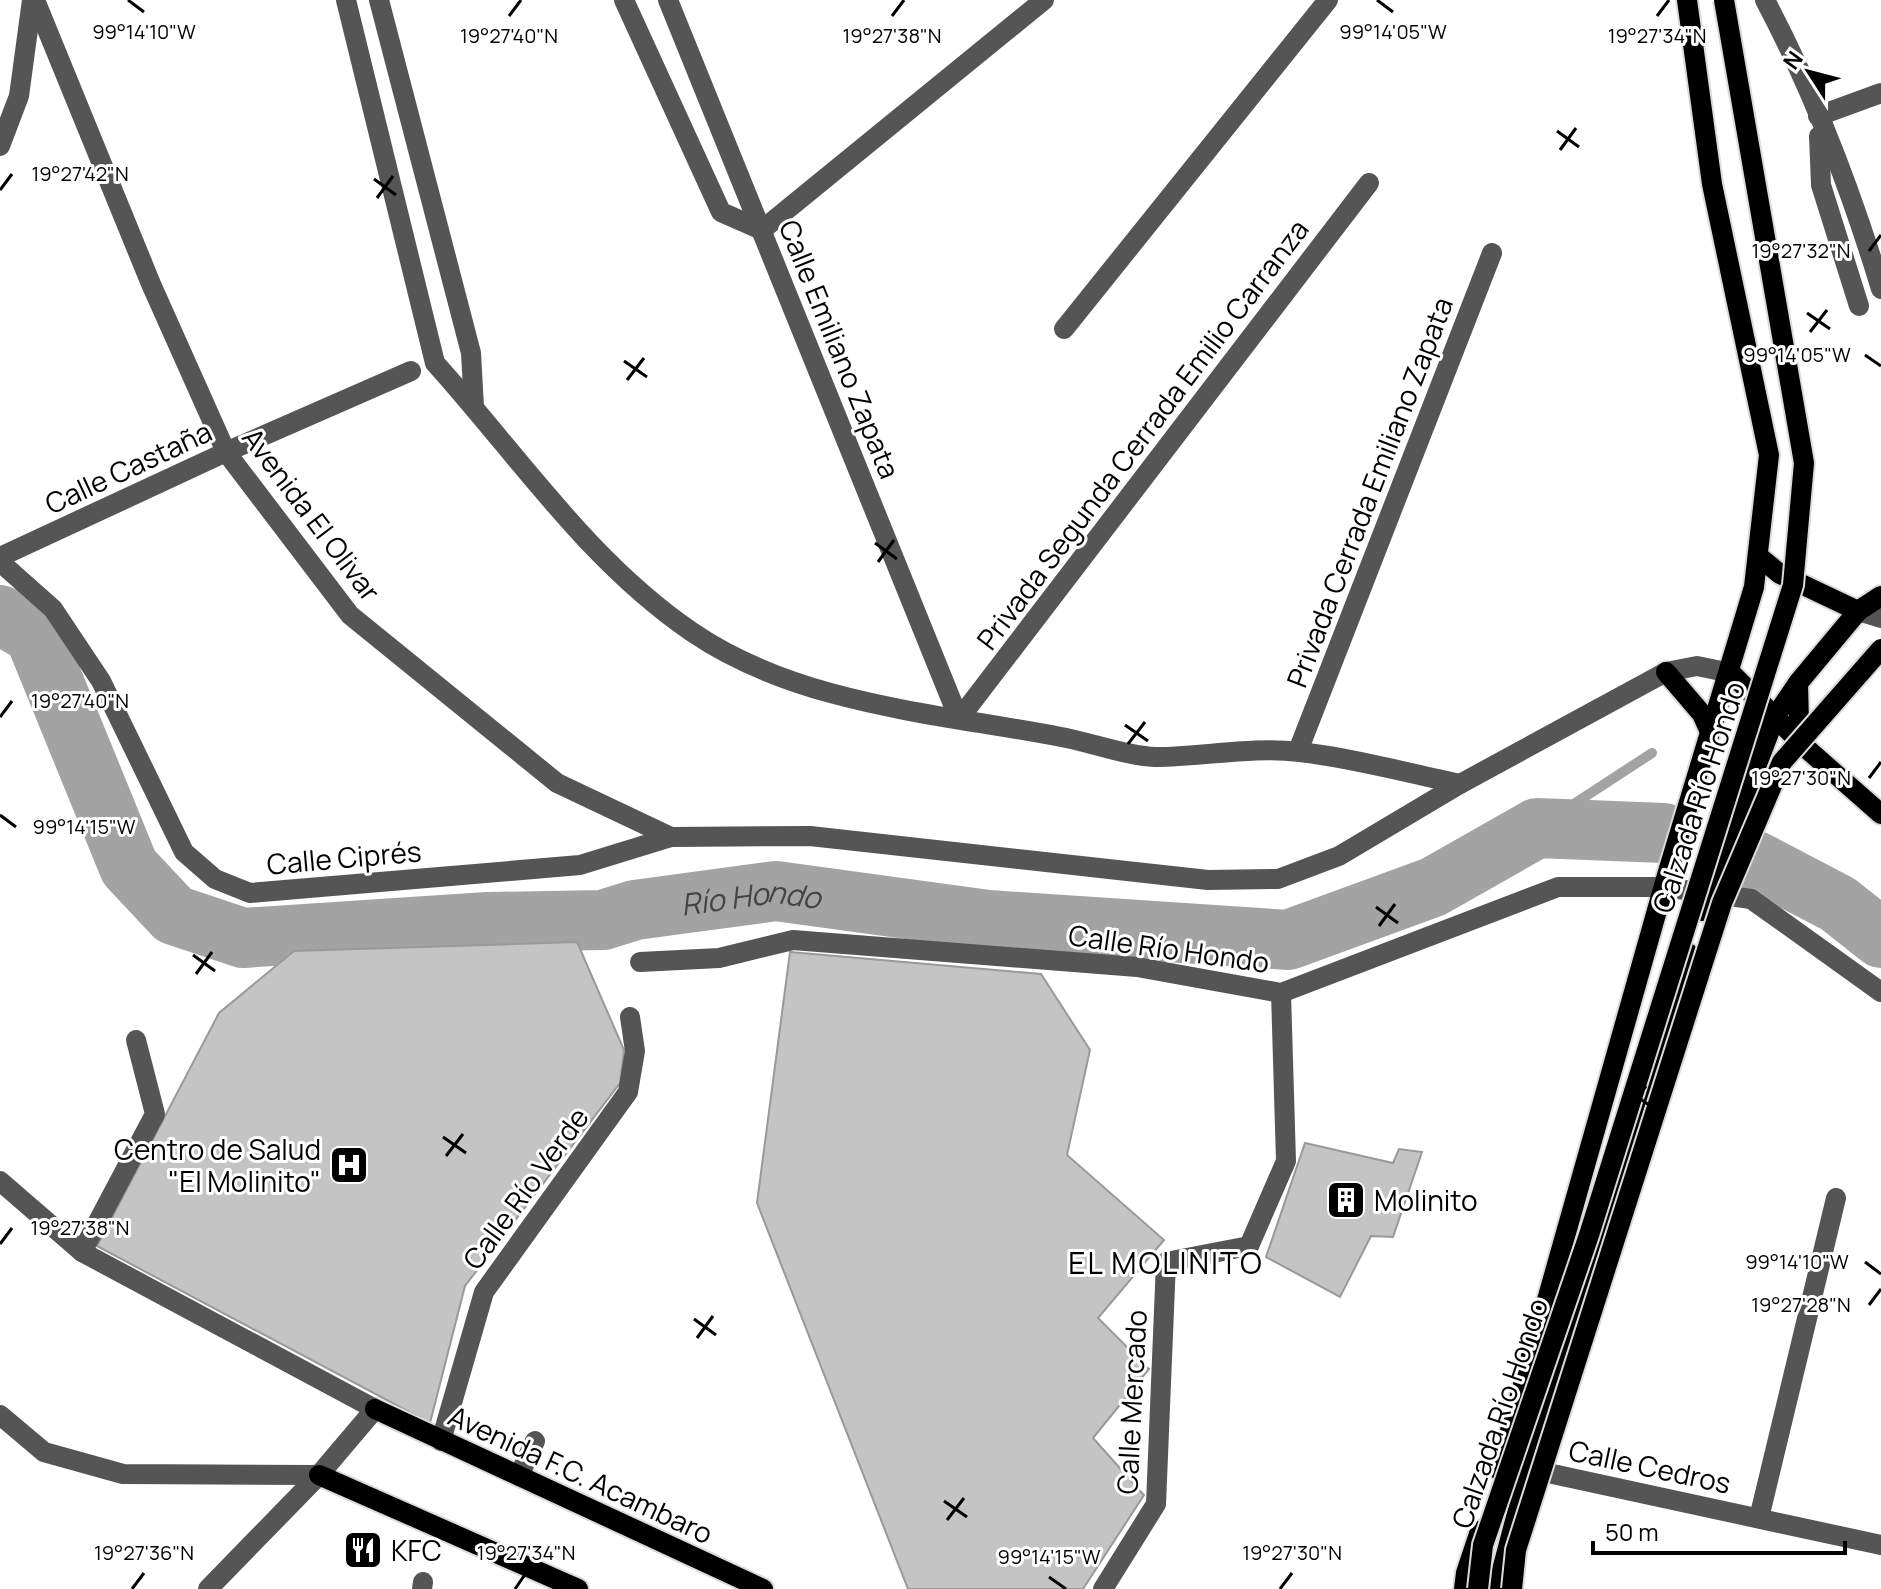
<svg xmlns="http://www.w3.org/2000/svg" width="1881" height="1589" font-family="Manrope,sans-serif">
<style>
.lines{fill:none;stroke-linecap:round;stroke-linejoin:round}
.stream{stroke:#a3a3a3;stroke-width:10}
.river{stroke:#a3a3a3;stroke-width:60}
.building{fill:#c4c4c4;stroke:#999;stroke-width:2}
.major-casing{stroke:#dbdbdb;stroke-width:24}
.minor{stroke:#555;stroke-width:20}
.major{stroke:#000;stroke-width:20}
.major-bridge-casing{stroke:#dbdbdb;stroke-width:24;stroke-linecap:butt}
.major-bridge{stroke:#000;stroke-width:20}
.ticks{fill:none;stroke:#000;stroke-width:3}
.labels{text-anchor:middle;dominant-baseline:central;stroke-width:6;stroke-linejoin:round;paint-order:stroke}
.street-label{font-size:28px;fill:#000;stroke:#fff}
.poi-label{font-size:28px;fill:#000;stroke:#fff;text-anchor:start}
.water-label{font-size:30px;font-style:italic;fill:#444;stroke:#fff}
.neighbourhood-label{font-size:30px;letter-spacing:2px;fill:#000;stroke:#fff}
.ticks-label{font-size:20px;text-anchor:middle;fill:#000;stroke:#fff;stroke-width:6;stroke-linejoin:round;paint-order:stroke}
</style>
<rect width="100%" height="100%" fill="#fff"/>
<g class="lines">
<!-- stream -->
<polyline class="stream" points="1537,828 1652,753"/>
<!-- river -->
<g class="river">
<path id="s1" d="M0,615L34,634L129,867L174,915L243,938L488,922L603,920L635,910L776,891L988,920L1288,940L1433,887L1537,828L1664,833"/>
<polyline points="1756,861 1838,904 1881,938"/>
</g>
</g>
<!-- building -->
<g class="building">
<polygon points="577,942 624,1050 620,1083 465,1286 430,1423 97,1246 219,1013 294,951"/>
<polygon points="790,952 1041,974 1090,1050 1067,1155 1164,1240 1098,1318 1149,1369 1093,1438 1144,1495 1083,1589 908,1589 757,1203"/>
<polygon points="1305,1143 1393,1163 1399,1149 1422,1152 1393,1237 1371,1236 1340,1297 1266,1257"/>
</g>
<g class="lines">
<!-- major casing -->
<g class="major-casing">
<g id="major">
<polyline points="1758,556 1780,574 1858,611"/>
<polyline points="1666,672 1702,714 1710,732"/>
<polyline points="1731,673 1806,748 1881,814"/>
<polyline points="1798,683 1799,723 1805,744"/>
<polyline points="1701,911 1775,717 1798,683 1858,611 1881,596"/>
<polyline points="375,1409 763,1589"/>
<polyline points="1499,1470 1667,875 1754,587 1769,455 1712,184 1687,0"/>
<polyline points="319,1475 578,1589"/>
<polyline points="1464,1589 1466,1573 1480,1531"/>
<polyline points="1497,1589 1529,1468 1688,953"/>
</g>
</g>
<!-- minor -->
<g class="minor">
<polyline points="35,0 151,284 226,452 350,615 557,783 671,837"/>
<path d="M346,0L435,363C518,455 588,561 692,632C799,705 937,713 1061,737C1090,742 1126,756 1155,757C1203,757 1252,746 1300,752C1353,758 1407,773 1460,784"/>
<polyline points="379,0 471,353 474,407"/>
<polyline points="624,0 721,212 762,230 1044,0"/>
<polyline points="668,0 959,719"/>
<path d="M1765,0C1813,91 1851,190 1881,289"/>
<polyline points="1818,116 1881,93"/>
<polyline points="1819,136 1821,185 1859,306"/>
<polyline points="0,146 19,96 32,0"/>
<polyline points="1064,329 1328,0"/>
<polyline points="0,557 226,452 411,371"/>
<polyline points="0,562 53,609 101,681 184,852 215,879 250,893 580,865 671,837 810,836 1208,880 1278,879 1339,856 1460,784 1666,672 1697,666 1731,673"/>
<polyline points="1858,611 1881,618"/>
<polyline points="959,719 1369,183"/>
<polyline points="1298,751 1492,253"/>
<polyline points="640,962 719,958 793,940 1137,967 1281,993 1558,887 1664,887 1751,899 1881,992"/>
<polyline points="0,1181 82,1252 375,1409 319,1475 208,1589"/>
<polyline points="82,1252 155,1114 136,1040"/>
<polyline points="0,1415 44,1452 123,1474 319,1475"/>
<polyline points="441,1441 484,1292 628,1092 635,1051 630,1017"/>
<polyline points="1525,1468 1881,1545"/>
<polyline points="519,1476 535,1441"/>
<polyline points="1759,1518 1836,1198"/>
<polyline points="422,1589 423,1582"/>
<polyline points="1103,1589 1156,1504 1166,1262 1249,1246 1286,1161 1281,993"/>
</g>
<!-- major -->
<use href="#major" class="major"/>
<!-- major-bridge casing -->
<g class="major-bridge-casing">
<g id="major-bridge">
<polyline points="1478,1589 1483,1545 1589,1235 1793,585 1804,463 1724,0"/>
<polyline points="1512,1589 1516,1550 1722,903 1782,762 1881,649"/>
</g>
</g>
<!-- major-bridge -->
<use href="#major-bridge" class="major-bridge"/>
</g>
<!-- ticks -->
<path class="ticks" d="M128,0L144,12M1377,0L1393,12M509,16L521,0M892,16L904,0M1657,16L1669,0M1557,131L1579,147M1560,150L1576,128M374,179L396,195M0,190L12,174M377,198L393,176M1869,251L1881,235M1807,313L1830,329M1810,332L1827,310M1865,355L1881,366M624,361L647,377M627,380L644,358M875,543L897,559M878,562L894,540M0,717L12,701M1125,725L1148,741M1128,744L1145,722M1869,778L1881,762M0,815L16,827M1376,907L1398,923M1379,926L1395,904M193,955L215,971M196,974L212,952M1626,1089L1649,1105M1629,1108L1646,1086M443,1137L466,1153M446,1156L463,1134M0,1244L12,1228M1865,1262L1881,1274M1869,1305L1881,1289M694,1319L716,1335M697,1338L713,1316M944,1501L967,1517M947,1520L964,1498M1049,1577L1066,1589M132,1589L144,1573M515,1589L526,1573M1280,1589L1292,1573"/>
<!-- icons -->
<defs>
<g id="hospital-square" transform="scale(2)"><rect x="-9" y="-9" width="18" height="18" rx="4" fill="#000" stroke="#fff"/><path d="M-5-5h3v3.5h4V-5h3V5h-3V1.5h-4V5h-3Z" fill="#fff"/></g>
<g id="building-square" transform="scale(2)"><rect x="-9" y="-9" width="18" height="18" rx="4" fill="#000" stroke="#fff"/><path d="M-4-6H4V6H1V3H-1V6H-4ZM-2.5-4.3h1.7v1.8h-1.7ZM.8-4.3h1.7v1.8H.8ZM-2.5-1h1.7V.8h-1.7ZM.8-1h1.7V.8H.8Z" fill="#fff"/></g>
<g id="restaurant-square" transform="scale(2)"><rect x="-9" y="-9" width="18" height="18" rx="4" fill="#000" stroke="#fff"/><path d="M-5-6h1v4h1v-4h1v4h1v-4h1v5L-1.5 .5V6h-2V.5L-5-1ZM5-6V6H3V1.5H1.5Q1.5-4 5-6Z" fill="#fff"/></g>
</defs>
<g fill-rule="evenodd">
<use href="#hospital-square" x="349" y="1165"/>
<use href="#building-square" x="1346" y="1200"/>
<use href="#restaurant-square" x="363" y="1550"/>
</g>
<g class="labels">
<!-- street labels -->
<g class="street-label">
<text transform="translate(840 349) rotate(68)">Calle Emiliano Zapata</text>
<text transform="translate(1142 434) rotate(-53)">Privada Segunda Cerrada Emilio Carranza</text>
<text transform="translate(128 467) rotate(-25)">Calle Castaña</text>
<text transform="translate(1369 492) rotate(-69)">Privada Cerrada Emiliano Zapata</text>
<text transform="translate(312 514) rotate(53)">Avenida El Olivar</text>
<text transform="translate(1698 797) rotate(-72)">Calzada Río Hondo</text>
<text transform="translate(344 857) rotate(-5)">Calle Ciprés</text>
<text transform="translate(1169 948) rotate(8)">Calle Río Hondo</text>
<text transform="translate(525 1188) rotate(-54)">Calle Río Verde</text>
<text transform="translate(1131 1402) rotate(-87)">Calle Mercado</text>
<text transform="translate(1499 1413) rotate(-71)">Calzada Río Hondo</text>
<text transform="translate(1650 1466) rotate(12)">Calle Cedros</text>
<text transform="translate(581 1474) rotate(25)">Avenida F.C. Acambaro</text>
</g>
<!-- poi labels -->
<g class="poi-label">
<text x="321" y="1149" text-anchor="end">Centro de Salud<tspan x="321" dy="32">"El Molinito"</tspan></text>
<text x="1374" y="1200">Molinito</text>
<text x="391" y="1550">KFC</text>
</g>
<!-- water labels -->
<g class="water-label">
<text stroke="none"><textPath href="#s1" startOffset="940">Río Hondo</textPath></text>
</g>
<!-- neighbourhood labels -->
<g class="neighbourhood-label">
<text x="1166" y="1262">EL MOLINITO</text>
</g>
</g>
<g class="ticks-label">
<text x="1393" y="39">99°14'05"W</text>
<text x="144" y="39">99°14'10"W</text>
<text x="509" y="43">19°27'40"N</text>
<text x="892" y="43">19°27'38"N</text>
<text x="1657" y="43">19°27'34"N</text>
<text x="80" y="181">19°27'42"N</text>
<text x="1801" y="258">19°27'32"N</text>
<text x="1797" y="362">99°14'05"W</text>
<text x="80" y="708">19°27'40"N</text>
<text x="1801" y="785">19°27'30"N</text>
<text x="84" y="834">99°14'15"W</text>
<text x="80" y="1235">19°27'38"N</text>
<text x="1797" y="1269">99°14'10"W</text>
<text x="1801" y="1312">19°27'28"N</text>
<text x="144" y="1560">19°27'36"N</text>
<text x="526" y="1560">19°27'34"N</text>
<text x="1292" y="1560">19°27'30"N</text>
<text x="1049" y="1564">99°14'15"W</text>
</g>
<!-- north arrow -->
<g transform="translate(1809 72) rotate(306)" stroke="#ffffff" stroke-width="6" paint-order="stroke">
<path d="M0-6L14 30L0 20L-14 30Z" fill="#000000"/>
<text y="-12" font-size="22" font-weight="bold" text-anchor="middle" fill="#000000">N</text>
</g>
<!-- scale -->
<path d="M1593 1541v12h252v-12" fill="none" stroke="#000000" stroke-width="4"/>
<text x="1605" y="1541" font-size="24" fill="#000000" stroke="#ffffff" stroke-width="6" paint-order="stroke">50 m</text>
</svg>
